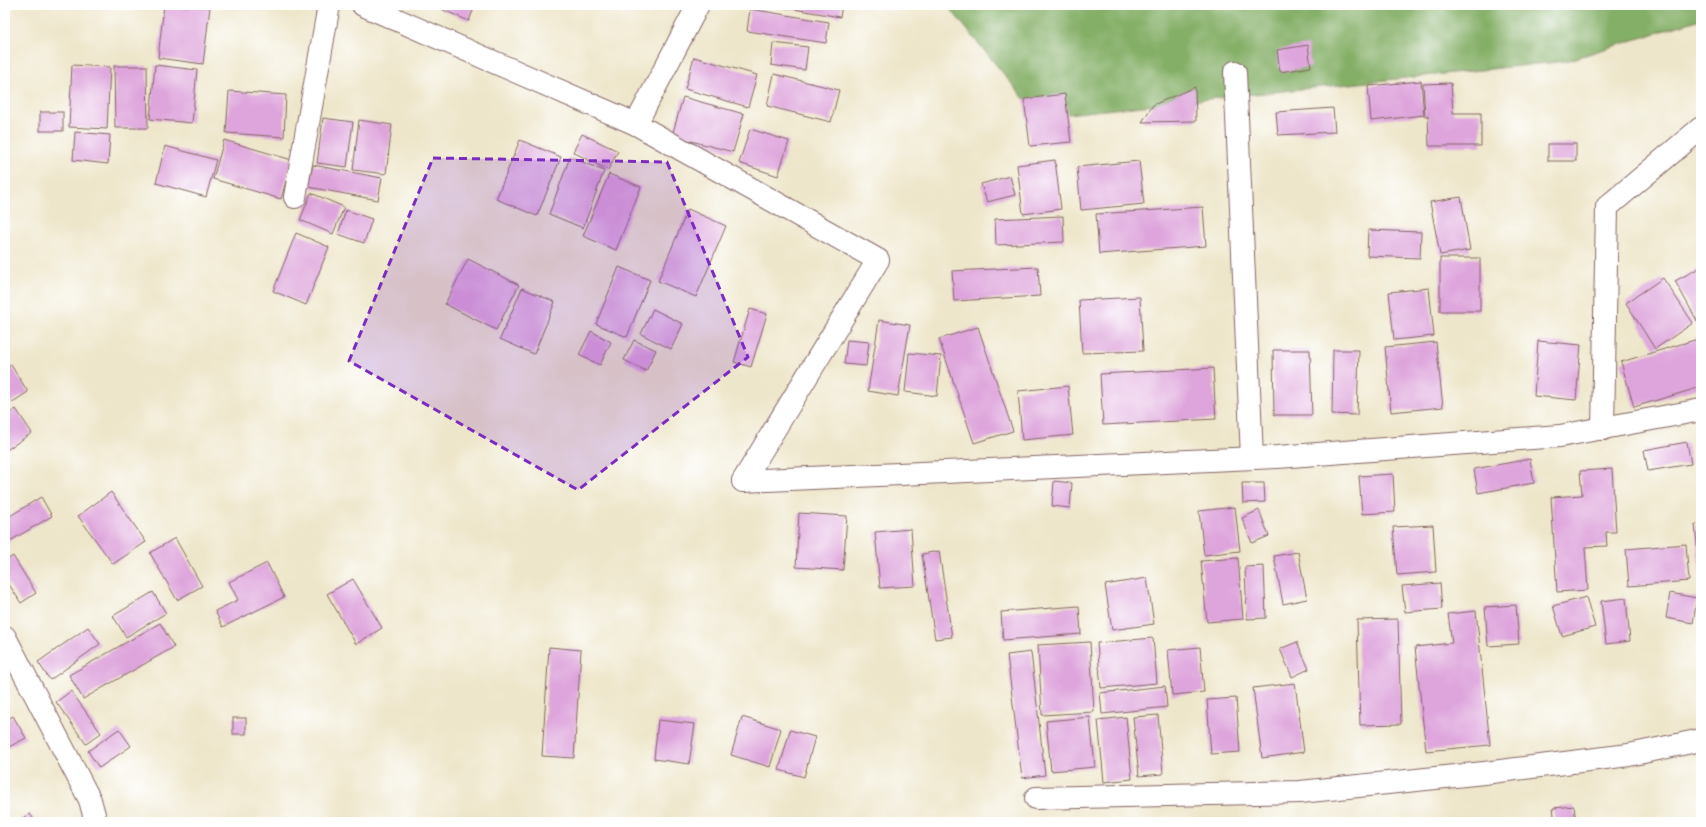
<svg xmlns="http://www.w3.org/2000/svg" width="1706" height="827" font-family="'Patrick Hand',sans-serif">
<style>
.forest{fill:#84af66;stroke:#676748}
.building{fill:#dea5dc}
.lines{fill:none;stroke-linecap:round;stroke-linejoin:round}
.street-casing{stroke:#836563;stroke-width:24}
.street{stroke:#fff;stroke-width:22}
.marked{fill:#7b2cbf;fill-opacity:0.2;stroke:#7b2cbf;stroke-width:3;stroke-dasharray:8 5;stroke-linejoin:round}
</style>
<rect width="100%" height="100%" fill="#fff"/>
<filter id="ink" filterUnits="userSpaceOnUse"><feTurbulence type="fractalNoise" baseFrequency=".025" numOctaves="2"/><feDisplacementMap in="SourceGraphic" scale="8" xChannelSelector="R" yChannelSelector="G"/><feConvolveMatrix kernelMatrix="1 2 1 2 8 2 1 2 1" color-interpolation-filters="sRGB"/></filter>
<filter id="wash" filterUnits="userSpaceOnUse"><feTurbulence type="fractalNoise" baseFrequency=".012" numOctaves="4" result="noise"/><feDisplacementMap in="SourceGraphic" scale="16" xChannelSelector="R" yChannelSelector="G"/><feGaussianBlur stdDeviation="0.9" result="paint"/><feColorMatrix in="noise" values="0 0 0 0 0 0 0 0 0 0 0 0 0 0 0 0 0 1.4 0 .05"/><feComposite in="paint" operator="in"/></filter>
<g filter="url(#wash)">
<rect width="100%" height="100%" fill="#eee6ca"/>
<!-- forest -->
<polygon class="forest" points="947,5 1701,5 1701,19 1566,61 1039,117"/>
<g id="blocks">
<!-- building -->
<g class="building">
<polygon points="164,5 210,7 203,64 158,58"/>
<polygon points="446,5 475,5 469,21 443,10"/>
<polygon points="770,5 842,5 840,17"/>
<polygon points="750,9 829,22 826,43 747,31"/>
<polygon points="773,43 808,47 805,70 771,65"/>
<polygon points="1308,45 1311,67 1280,72 1277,50"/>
<polygon points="694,57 757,75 748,107 685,89"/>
<polygon points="72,65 110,67 107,129 69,127"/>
<polygon points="155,65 197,70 192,123 150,119"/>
<polygon points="114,66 147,66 148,128 115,128"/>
<polygon points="774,74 839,90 831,122 767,106"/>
<polygon points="1421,81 1424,115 1371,121 1368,86"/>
<polygon points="1451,83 1453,113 1481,113 1481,146 1429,146 1428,116 1425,116 1423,84"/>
<polygon points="1195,87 1196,121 1142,122 1153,105"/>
<polygon points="229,91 286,95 284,137 226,133"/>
<polygon points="1065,94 1071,142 1030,146 1024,99"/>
<polygon points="683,97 744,114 733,152 672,136"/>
<polygon points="1333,108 1335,132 1278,135 1276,112"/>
<rect x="40" y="112" width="23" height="19"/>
<polygon points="323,118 353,122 347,167 317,163"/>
<polygon points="359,120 392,125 386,174 353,170"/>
<polygon points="750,129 789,141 778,176 739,163"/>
<polygon points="75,132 110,135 108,164 73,160"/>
<polygon points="582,134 618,151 608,170 573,152"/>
<polygon points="224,140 292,160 281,199 213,179"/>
<polygon points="520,140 561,157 537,216 496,199"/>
<rect x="1548" y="144" width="28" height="17"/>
<polygon points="165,146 216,160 206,197 156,183"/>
<polygon points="570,157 604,171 583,228 549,214"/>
<polygon points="1055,160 1061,209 1023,214 1017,165"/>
<polygon points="1139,161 1144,204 1081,210 1077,167"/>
<polygon points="313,165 382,178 378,200 308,187"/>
<polygon points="609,174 641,187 616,250 583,236"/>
<polygon points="1010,176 1015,195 987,202 981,184"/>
<polygon points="311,193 344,207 333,234 300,220"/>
<polygon points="1461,197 1470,250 1440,255 1430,202"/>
<polygon points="1203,207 1206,246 1099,254 1096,214"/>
<polygon points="688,209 726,226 696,297 658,281"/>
<polygon points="346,210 372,219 364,243 338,234"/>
<polygon points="1063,216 1064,242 996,245 995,219"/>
<polygon points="1368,230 1421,232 1420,258 1367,256"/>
<polygon points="296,233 329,247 306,305 273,291"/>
<rect x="1440" y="258" width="40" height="53"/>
<polygon points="468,259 519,285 496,330 445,304"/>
<polygon points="619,267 650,280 627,337 596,324"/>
<polygon points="1038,267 1040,296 954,301 952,271"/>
<polygon points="1701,267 1701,328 1675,281"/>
<polygon points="1663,278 1693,323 1655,349 1626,303"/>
<polygon points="522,288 555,302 534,354 500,339"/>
<polygon points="1429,288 1434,336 1394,340 1389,292"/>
<polygon points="1140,297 1143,351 1082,353 1079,300"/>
<polygon points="653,309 683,324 671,349 641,334"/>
<polygon points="750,309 767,314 751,367 734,362"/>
<polygon points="879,320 910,325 898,396 868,391"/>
<polygon points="978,327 1013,431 974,443 939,339"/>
<polygon points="591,331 611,342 600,365 579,355"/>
<polygon points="1698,339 1701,351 1701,387 1634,407 1621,362"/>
<polygon points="634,340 656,350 646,371 624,360"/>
<polygon points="847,340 869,342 866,366 844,364"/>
<polygon points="1538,341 1581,345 1576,400 1534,396"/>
<polygon points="1436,342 1443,407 1391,412 1385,347"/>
<polygon points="1273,350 1310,350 1312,415 1274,415"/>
<polygon points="1333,350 1359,350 1357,415 1332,414"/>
<polygon points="909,353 941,356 937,396 905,392"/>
<polygon points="11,365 28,392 5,407 5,369"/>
<polygon points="1213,368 1216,419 1103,425 1100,374"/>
<polygon points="1068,386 1073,435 1022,440 1018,391"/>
<polygon points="16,409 32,433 5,451 5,416"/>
<polygon points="1687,442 1691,464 1648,471 1644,450"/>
<polygon points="1530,459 1534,483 1478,493 1474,469"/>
<polygon points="1612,469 1616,532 1606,532 1607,546 1585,547 1588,590 1557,592 1551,497 1582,495 1580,471"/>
<polygon points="1393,474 1395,512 1362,514 1359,476"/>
<polygon points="1054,481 1072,483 1070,508 1052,506"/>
<polygon points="1242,483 1264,483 1265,502 1243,503"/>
<polygon points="111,492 146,542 113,564 78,516"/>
<polygon points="41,497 52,516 5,544 5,519"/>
<polygon points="1235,507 1240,551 1204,555 1199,511"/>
<polygon points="1259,510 1269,536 1252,543 1242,518"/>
<polygon points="799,513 847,516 843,570 796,567"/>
<polygon points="1701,524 1701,572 1700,572 1695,525"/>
<polygon points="1433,525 1436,572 1397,575 1393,527"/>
<polygon points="911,529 915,586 880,588 875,532"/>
<polygon points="175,538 202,586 177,600 150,553"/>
<polygon points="1686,544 1689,581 1629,586 1626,549"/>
<polygon points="939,551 952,637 935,639 922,554"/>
<polygon points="1298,552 1307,599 1283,604 1274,556"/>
<polygon points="13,556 36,593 21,603 5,578 5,561"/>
<polygon points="1238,558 1243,619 1207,622 1201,561"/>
<polygon points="267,563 284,597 223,627 215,611 238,600 229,582"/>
<polygon points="1264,566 1266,618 1247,619 1245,567"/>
<polygon points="1147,578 1154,624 1112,630 1105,585"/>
<polygon points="353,579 382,628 356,644 327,594"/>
<polygon points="1440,583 1442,609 1405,612 1402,586"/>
<polygon points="153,592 166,613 126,637 113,616"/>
<polygon points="1670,593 1697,598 1693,623 1666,618"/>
<polygon points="1586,597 1595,627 1562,636 1553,606"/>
<polygon points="1626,598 1630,641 1606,644 1601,601"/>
<polygon points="1516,605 1519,644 1488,646 1485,607"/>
<polygon points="1079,606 1081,634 1003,640 1001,612"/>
<polygon points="1476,611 1490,745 1426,751 1415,647 1452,643 1448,614"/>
<polygon points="1398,619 1401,724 1360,725 1357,620"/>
<polygon points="160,623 174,647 83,699 69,675"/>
<polygon points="88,627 100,644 50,680 38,662"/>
<polygon points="1153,638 1157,683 1101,688 1097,643"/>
<polygon points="1090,642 1094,712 1042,715 1038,645"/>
<polygon points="1297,642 1309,669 1292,677 1280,649"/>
<polygon points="549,647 581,650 574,758 542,756"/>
<polygon points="1200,647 1204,692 1172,695 1168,650"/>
<polygon points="1031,652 1045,775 1022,778 1007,655"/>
<polygon points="1295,683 1304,752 1262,758 1253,688"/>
<polygon points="1165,686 1167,707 1102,714 1100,693"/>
<polygon points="71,691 101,733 86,744 56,702"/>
<polygon points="1236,698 1240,752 1211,754 1207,700"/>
<polygon points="1158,715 1163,774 1139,776 1133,717"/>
<polygon points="13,716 26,738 5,749 5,721"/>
<polygon points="742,717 781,729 770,767 731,755"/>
<polygon points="1090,717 1095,767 1051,771 1046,721"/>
<polygon points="1126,717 1132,779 1104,782 1098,720"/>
<rect x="233" y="718" width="13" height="16"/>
<polygon points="658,720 695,724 689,764 654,759"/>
<polygon points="119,729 131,746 99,768 88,751"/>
<polygon points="790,730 815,737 804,777 779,770"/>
<polygon points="1574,806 1576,822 1555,822 1553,808"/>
<polygon points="30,814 36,822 21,822 20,820"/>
</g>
</g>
</g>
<g filter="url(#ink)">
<use href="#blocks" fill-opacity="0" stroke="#836563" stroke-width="1"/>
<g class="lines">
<!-- street casing -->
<g class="street-casing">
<g id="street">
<polyline points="363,5 636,124 878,260 743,481"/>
<polyline points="1235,72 1252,458"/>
<polyline points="636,124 698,5"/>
<polyline points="295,197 329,5"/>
<polyline points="1603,429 1607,207 1701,128"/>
<polyline points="743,481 1277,457 1560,436 1701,410"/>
<polyline points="5,637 90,800 96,822"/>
<polyline points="1036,798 1300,792 1484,773 1629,755 1701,740"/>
</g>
</g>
<!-- street -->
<use href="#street" class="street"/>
</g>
</g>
<!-- marked area -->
<path class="marked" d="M433,158L667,162L748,357L578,490L349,361Z"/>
<!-- margin -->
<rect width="1706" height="827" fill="none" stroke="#fff" stroke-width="20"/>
</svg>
